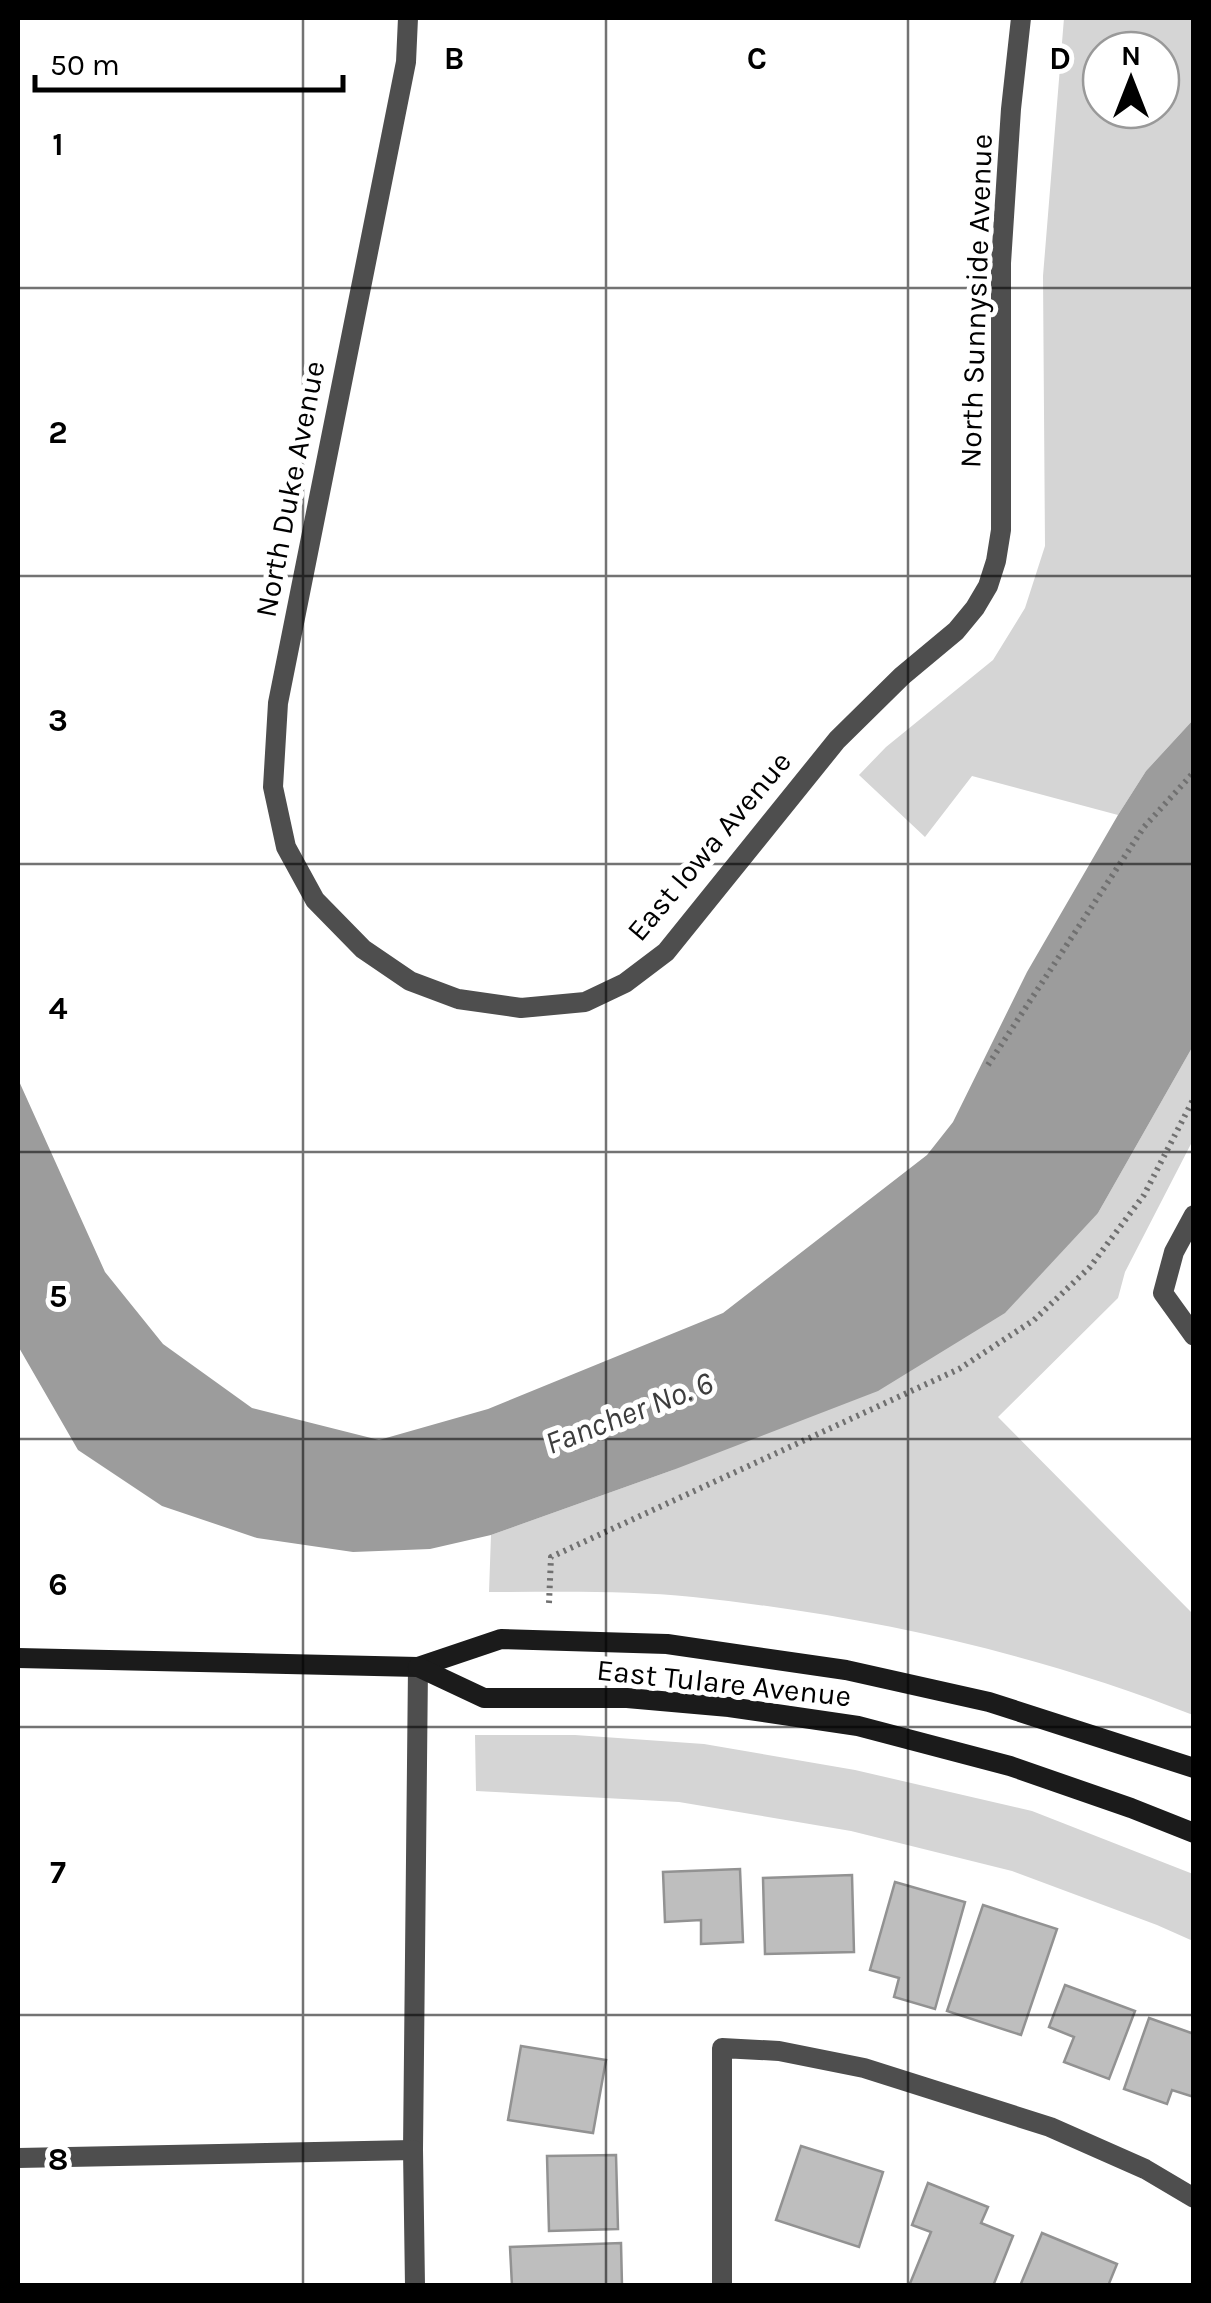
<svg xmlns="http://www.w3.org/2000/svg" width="1211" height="2303" font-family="Karla,sans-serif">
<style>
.green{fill:#d5d5d5;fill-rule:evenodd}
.water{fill:#9c9c9c}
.building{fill:#bebebe;stroke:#929292;stroke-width:2.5}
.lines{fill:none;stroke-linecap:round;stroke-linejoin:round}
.path{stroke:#707070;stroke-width:6;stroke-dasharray:2.5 5;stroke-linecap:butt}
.lane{stroke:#4e4e4e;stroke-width:20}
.street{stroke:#4e4e4e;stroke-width:20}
.secondary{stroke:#1b1b1b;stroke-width:20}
.grid{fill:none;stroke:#000;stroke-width:2.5;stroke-opacity:0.55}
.labels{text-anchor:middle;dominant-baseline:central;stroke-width:10;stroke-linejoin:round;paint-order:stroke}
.street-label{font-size:30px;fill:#000;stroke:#fff}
.water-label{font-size:32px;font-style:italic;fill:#3d3d3d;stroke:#fff}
.grid-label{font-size:32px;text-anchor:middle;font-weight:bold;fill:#000;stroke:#fff;stroke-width:10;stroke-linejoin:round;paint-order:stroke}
</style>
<rect width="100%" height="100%" fill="#fff"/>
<!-- green -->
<g class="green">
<path d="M1064,18H1193V720L1146,771L1118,815L972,776L925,837L859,775L886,747L993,660L1025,608L1045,546L1043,276ZM1101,50H1161V110H1101Z"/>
<path d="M1193,1046V1140L1125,1272L1118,1298L998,1417L1193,1614V1715C1034,1652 863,1615 693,1597C626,1590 557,1592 489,1592L491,1535L673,1470L1098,1213Z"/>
<polygon points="475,1735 575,1735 704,1744 855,1770 1032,1811 1193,1874 1193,1941 1157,1925 1012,1871 851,1831 679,1802 476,1791"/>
</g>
<!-- water -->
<polygon class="water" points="1193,720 1193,1046 1098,1213 1005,1313 878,1391 673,1470 491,1535 430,1549 353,1552 257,1538 162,1506 78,1450 18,1346 18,1079 105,1272 163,1344 252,1408 379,1440 488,1409 723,1313 927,1155 953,1122 1027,972 1118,815 1146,771"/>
<!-- building -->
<g class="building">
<polygon points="740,1869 743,1942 701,1944 701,1920 665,1922 663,1872"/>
<polygon points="852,1875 854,1952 765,1954 763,1878"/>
<polygon points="895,1882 965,1902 935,2009 894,1997 899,1978 870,1970"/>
<polygon points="983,1905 1057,1929 1021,2035 947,2011"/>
<polygon points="1065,1985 1135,2011 1109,2079 1064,2062 1074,2037 1049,2027"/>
<polygon points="1149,2018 1194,2034 1194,2097 1172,2090 1167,2104 1124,2089"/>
<polygon points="521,2046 606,2060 593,2133 508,2120"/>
<polygon points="801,2146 883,2172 859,2247 776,2220"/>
<polygon points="616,2155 618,2229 549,2231 547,2156"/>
<polygon points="928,2183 988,2207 981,2223 1013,2236 993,2286 909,2286 931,2232 912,2225"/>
<polygon points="1042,2233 1117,2264 1108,2286 1020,2286"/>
<polygon points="621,2243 622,2286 512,2286 510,2247"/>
</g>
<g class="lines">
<!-- path -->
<g class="path">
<polyline points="988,1065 1144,827 1194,772"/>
<polyline points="549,1603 551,1557 959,1369 1034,1320 1090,1267 1144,1195 1194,1098"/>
</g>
<!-- lane -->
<g class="lane">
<polyline points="413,2150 418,1667"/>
<polyline points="18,2158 413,2150 415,2286"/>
</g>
<!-- street -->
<g class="street">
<polyline points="408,18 406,62 278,703 273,787 286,847 315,900 363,949 410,981 458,999 521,1008 585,1002 625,983 666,952 837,740 902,676 956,631 975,608 988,586 996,561 1001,530 1001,263 1011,109 1021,18"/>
<polyline points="1194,1215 1174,1252 1163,1293 1194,1336"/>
<polyline points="722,2286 722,2048 779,2051 864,2068 1050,2127 1145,2169 1194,2198"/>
</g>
<!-- secondary -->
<g class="secondary">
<polyline points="18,1658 418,1667 501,1639 667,1644 846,1670 989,1702 1194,1768"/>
<polyline points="418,1667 484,1698 627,1698 729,1707 858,1726 1010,1766 1131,1808 1194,1833"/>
</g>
</g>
<!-- grid -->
<path class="grid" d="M303,18V2286M606,18V2286M908,18V2286M18,288H1194M18,576H1194M18,864H1194M18,1152H1194M18,1439H1194M18,1727H1194M18,2015H1194"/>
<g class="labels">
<!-- street labels -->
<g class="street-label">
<text transform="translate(976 301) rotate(-88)">North Sunnyside Avenue</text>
<text transform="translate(290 489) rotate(-79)">North Duke Avenue</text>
<text transform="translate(709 846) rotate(-50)">East Iowa Avenue</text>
<text transform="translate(724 1683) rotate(6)">East Tulare Avenue</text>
</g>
<!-- water labels -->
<g class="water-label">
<text transform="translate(629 1413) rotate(-21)">Fancher No. 6</text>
</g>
</g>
<g class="grid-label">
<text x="454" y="69">B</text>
<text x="757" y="69">C</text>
<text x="1060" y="69">D</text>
<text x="58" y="155">1</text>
<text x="58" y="443">2</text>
<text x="58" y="731">3</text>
<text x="58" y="1019">4</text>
<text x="58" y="1307">5</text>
<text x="58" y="1595">6</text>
<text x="58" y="1883">7</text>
<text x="58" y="2170">8</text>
</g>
<!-- border -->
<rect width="1211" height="2303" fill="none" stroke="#000000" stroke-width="40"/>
<!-- north arrow -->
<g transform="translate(1131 80)"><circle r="48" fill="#ffffff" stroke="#999999" stroke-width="2.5"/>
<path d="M0-8L18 38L0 25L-18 38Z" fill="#000000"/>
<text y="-15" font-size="28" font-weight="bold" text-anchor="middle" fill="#000000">N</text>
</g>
<!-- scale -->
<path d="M35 75v15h308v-15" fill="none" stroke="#000000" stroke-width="5"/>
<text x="50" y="75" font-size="30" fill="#000000" stroke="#ffffff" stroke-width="8" paint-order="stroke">50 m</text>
</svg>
